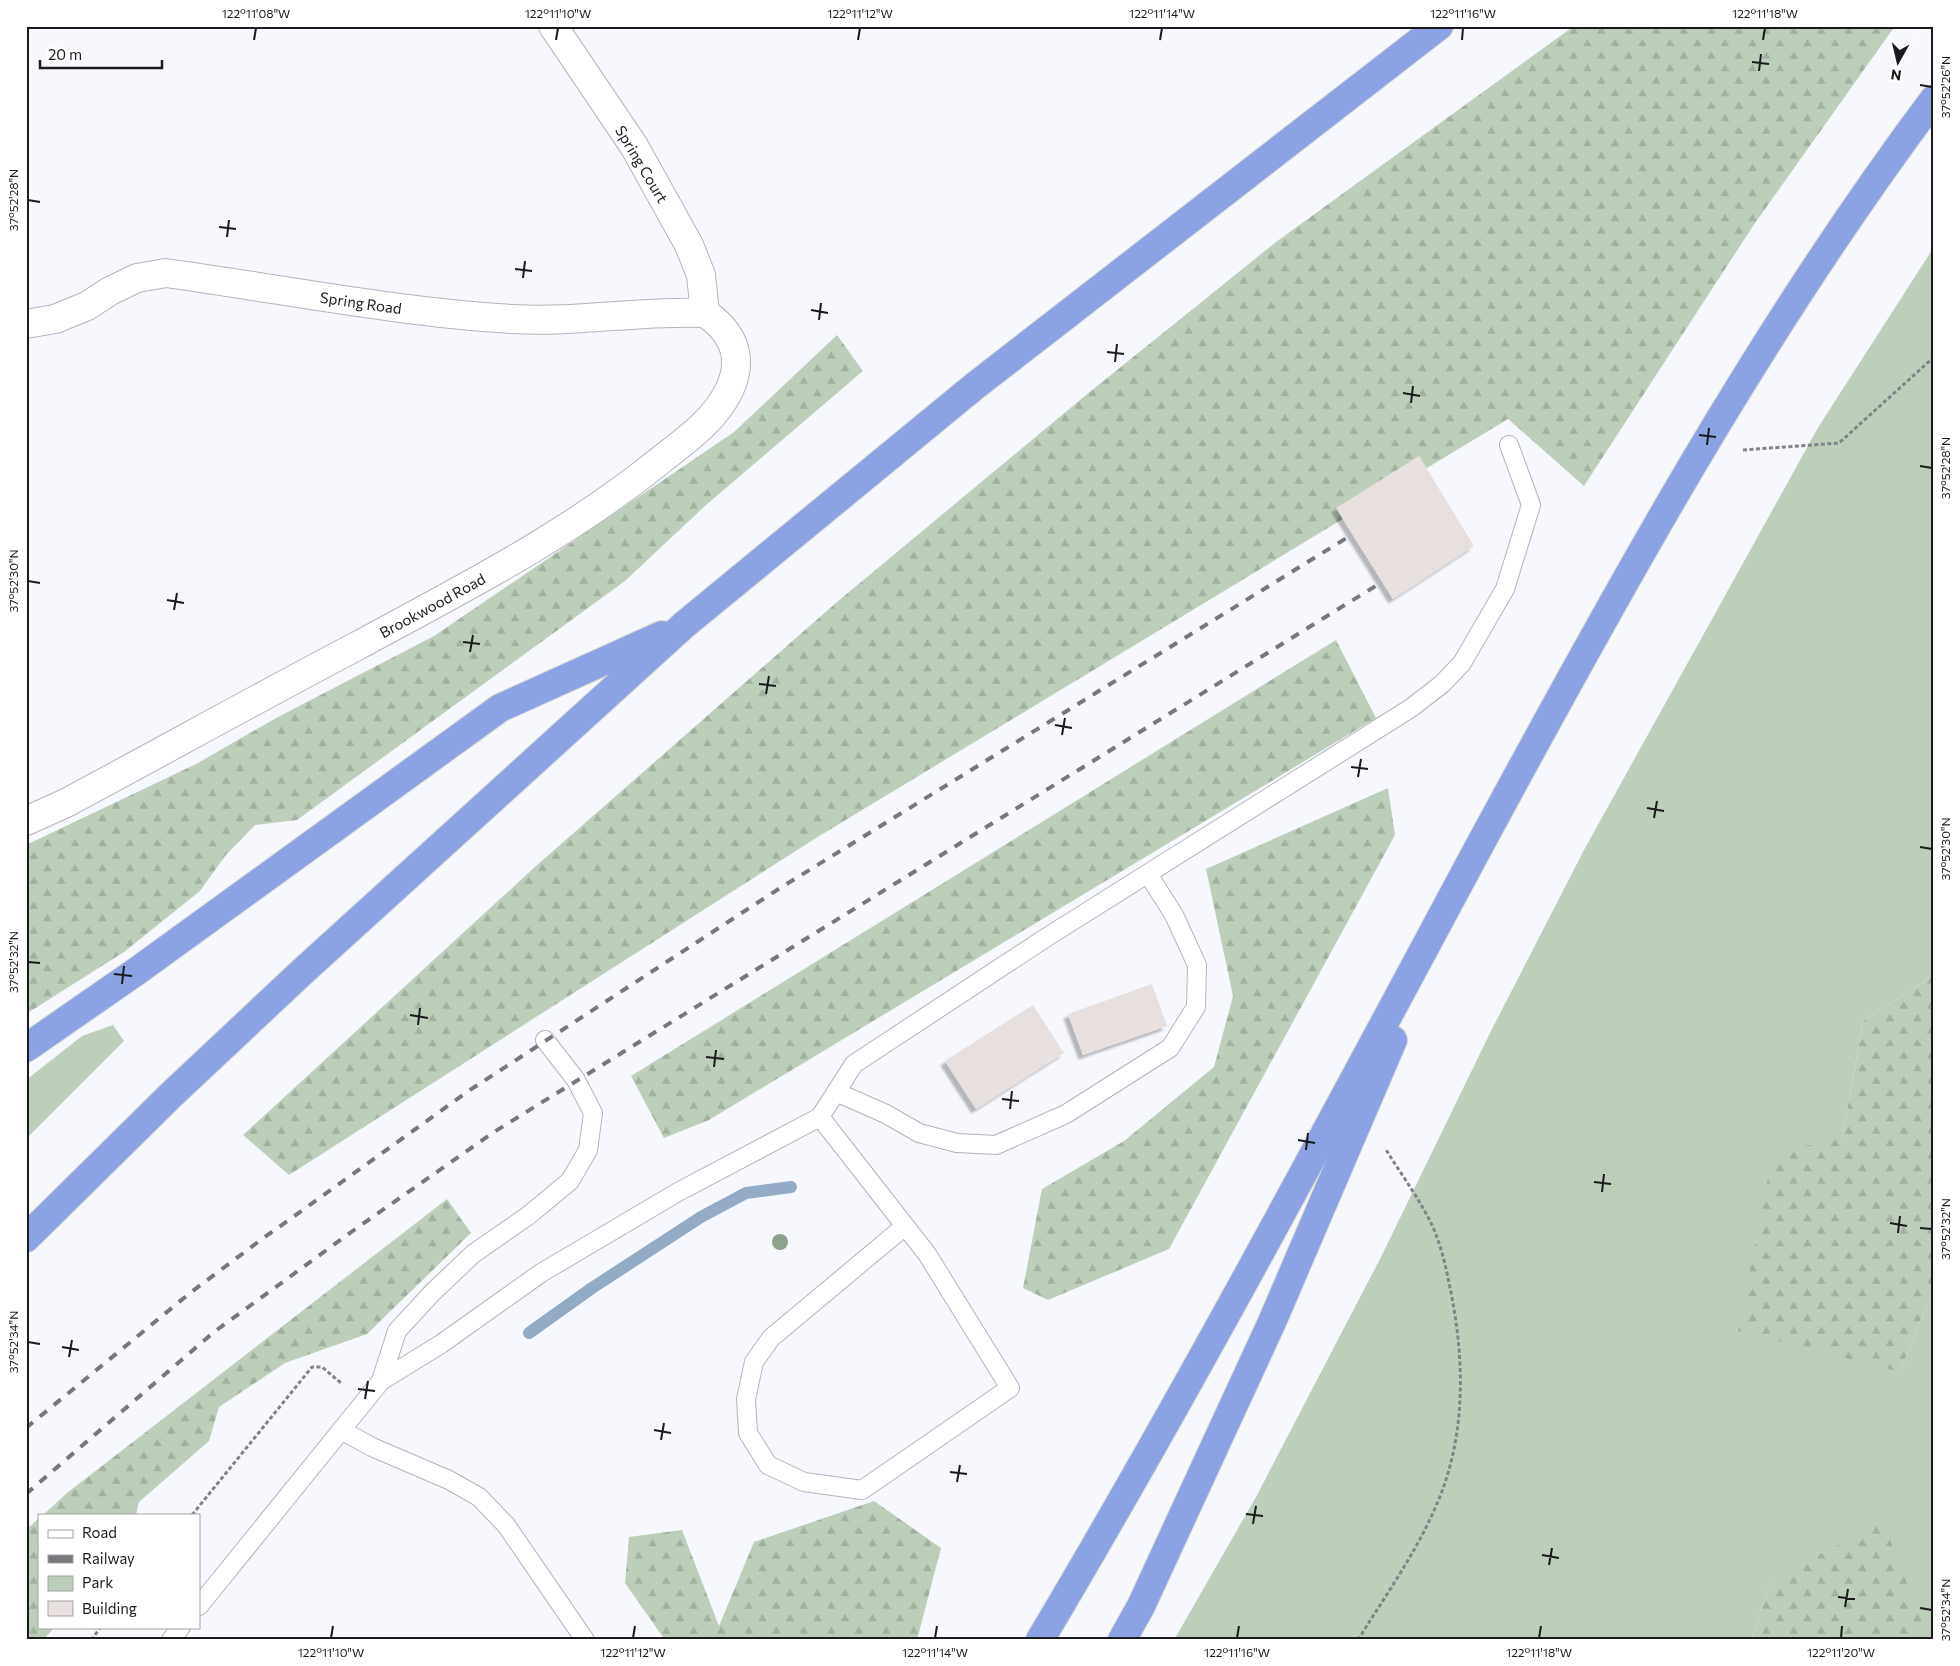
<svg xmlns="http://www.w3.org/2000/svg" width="1960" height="1666" font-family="Commissioner,sans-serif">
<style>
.green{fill:#bdcfba}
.forest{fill:url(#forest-firs)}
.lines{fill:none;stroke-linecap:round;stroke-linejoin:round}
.stream{stroke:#94abc5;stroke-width:12}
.building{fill:#e7e0de;filter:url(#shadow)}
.service-casing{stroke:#b3b5bb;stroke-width:20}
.minor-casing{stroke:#b3b5bb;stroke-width:30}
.tertiary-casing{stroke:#b3b5bb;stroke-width:30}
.motorway-casing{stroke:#d6d6d6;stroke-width:30}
.path{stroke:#828388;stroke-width:3;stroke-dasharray:4 2.5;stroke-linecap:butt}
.service{stroke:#fff;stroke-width:18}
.minor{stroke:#fff;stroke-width:28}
.tertiary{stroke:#fff;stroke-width:28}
.motorway{stroke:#8ca2e4;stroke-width:28}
.rail{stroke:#77787c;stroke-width:4;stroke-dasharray:9 9;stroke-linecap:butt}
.tree{fill:#8da18d}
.ticks{fill:none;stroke:#1a1a1d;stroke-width:2}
.labels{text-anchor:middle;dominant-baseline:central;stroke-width:5;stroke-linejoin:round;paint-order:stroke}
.street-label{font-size:15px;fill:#1a1a1d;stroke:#fff}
.neatline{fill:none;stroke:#1a1a1d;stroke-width:2}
.ticks-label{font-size:12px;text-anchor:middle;fill:#1a1a1d}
</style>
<defs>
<pattern id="forest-firs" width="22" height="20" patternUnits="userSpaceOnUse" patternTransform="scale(1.25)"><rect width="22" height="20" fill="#bdcfba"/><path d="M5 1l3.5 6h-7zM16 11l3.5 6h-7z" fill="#a2b19f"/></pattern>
<filter id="shadow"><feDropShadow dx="-4.5" dy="4.5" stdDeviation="1" flood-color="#0004"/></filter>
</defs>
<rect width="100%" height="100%" fill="#f6f8fe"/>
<!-- green -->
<g class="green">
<polygon points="1934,247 1934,975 1863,1021 1842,1139 1900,1372 1934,1287 1934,1640 1771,1579 1751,1640 1174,1640 1256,1497 1381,1257 1491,1031 1584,850 1819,426"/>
<polygon points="113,1025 124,1041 26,1139 26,1080 82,1036"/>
</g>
<!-- forest -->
<g class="forest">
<polygon points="1574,26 1895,26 1753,226 1584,486 1508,419 816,838 289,1175 243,1135 536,866 837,602 1086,395 1276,242"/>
<polygon points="837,335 863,371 706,505 625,581 297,820 255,825 225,856 200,891 124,952 26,1014 26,845 196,764 278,717 434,636 734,432"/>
<polygon points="1336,640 1376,718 709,1120 664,1138 631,1076"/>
<polygon points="1388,788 1395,835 1169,1249 1048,1300 1023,1288 1042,1189 1124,1141 1214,1067 1233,996 1206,869"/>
<polygon points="1934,975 1934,1287 1900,1372 1738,1331 1773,1152 1842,1139 1863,1021"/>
<polygon points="447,1199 471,1233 367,1334 285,1363 219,1407 209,1441 139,1502 136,1515 43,1515 67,1493"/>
<polygon points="874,1501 941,1548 917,1640 665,1640 625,1583 629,1537 682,1530 719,1626 754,1542"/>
<polygon points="39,1518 39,1627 55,1627 43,1640 26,1640 26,1530"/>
<polygon points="1883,1522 1930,1640 1751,1640 1771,1579"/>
</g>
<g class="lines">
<!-- stream -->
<polyline class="stream" points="529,1333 592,1288 701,1217 746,1193 791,1187"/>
</g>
<!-- building -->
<g class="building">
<polygon points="1419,456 1474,546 1393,599 1336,508"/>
<polygon points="1152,984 1167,1026 1083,1055 1068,1014"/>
<polygon points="1033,1005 1064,1053 976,1109 945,1061"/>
</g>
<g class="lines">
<!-- service casing -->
<g class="service-casing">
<g id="service">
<polyline points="836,1092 886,1114 919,1133 957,1143 996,1145 1066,1114 1170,1048 1196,1007 1197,965 1174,915 1148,874"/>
<polyline points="820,1117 927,1254 1010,1388 862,1490 804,1482 768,1465 748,1433 746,1399 754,1362 771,1338 905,1226"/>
<polyline points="381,1381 397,1331 432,1293 473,1254 529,1215 570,1181 588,1150 593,1113 576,1080 545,1040"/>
<polyline points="341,1430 372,1447 449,1480 479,1497 506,1525 585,1640"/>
<polyline points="199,1606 381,1381 441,1344 541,1273 678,1192 820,1117 854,1064 1047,937 1411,708 1442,684 1462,663 1505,589 1531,505 1509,445"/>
<polyline points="171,1640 181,1627"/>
</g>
</g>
<!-- minor casing -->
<g class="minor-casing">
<g id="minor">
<path id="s1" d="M26,324L55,319L87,306L110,291L137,278L166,273C281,289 397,312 512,319C577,323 641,310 705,313L701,275L689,245L634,146L553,26"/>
</g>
</g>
<!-- tertiary casing -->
<g class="tertiary-casing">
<g id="tertiary">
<path id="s2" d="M26,821L66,803C163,751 260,697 357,646C460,590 565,537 657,463C678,446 703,429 719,407C745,371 742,338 705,313"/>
</g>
</g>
<!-- motorway casing -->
<g class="motorway-casing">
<g id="motorway">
<polyline points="26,1048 137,971 500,708 662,635"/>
<polyline points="26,1238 171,1095 302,972 684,625 976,385 1439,26"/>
<path d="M1040,1640C1196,1378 1338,1109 1482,841C1620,586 1760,331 1934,99"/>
<polyline points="1122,1640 1141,1606 1272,1322 1393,1040"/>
</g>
</g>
<!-- path -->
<g class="path">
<polyline points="1743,450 1839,443 1934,357"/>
<polyline points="192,1515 312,1367 322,1367 341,1383"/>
<polyline points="91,1640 101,1627"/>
<path d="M1358,1640C1385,1596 1416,1553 1436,1506C1467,1436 1465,1357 1449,1283C1445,1262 1439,1238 1429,1219C1416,1194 1399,1171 1385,1148"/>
</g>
<!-- service -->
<use href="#service" class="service"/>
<!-- minor -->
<use href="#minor" class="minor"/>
<!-- tertiary -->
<use href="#tertiary" class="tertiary"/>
<!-- motorway -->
<use href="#motorway" class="motorway"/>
<!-- rail -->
<g class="rail">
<polyline points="26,1428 190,1293 258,1242 467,1092 777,890 1353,534"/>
<polyline points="26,1494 214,1332 354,1230 494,1132 1382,582"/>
</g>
</g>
<!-- trees -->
<circle class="tree" cx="780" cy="1242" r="8"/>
<!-- ticks -->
<path class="ticks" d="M254,40L256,28M556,40L558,28M858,40L860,28M1160,40L1162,28M1462,40L1463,28M1763,40L1765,28M1752,62L1769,64M1759,71L1761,54M1920,85L1932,87M28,200L40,202M219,227L236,229M227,237L229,220M515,269L532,271M523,278L525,261M811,310L828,313M819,320L821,303M1107,352L1124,354M1115,362L1117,344M1403,393L1420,396M1411,403L1413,386M1699,435L1716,437M1707,445L1709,428M1920,466L1932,468M28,581L40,583M167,600L184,603M174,610L177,593M463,642L480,644M470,652L473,635M759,684L776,686M766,694L769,676M1055,725L1072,728M1062,735L1065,718M1351,767L1368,769M1358,777L1361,759M1647,808L1664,811M1654,818L1657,801M1920,847L1932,849M28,962L40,963M114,974L132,976M122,984L124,966M410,1015L428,1018M418,1025L420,1008M706,1057L724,1059M714,1067L716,1050M1002,1099L1019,1101M1010,1109L1012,1091M1298,1140L1315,1143M1306,1150L1308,1133M1594,1182L1611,1184M1602,1192L1604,1174M1890,1223L1907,1226M1920,1228L1932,1229M1898,1233L1900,1216M28,1342L40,1344M62,1347L79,1350M69,1357L72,1340M358,1389L375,1391M365,1399L368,1381M654,1430L671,1433M661,1440L664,1423M950,1472L967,1474M957,1482L960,1465M1246,1514L1263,1516M1253,1524L1256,1506M1542,1555L1559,1558M1549,1565L1552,1548M1838,1597L1855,1599M1845,1607L1848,1589M1920,1608L1932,1610M331,1638L333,1626M633,1638L635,1626M935,1638L937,1626M1237,1638L1239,1626M1539,1638L1541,1626M1841,1638L1842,1626"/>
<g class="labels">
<!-- street labels -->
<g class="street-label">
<text transform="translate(642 164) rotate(59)">Spring Court</text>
<text stroke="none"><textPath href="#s1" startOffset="348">Spring Road</textPath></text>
<text stroke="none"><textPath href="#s2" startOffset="460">Brookwood Road</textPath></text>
</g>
</g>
<!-- border -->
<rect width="1960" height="1666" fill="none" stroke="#ffffff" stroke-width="55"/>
<!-- legend -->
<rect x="38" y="1514" width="162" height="115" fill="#ffffff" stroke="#a3a3a5"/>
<rect x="48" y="1530" width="25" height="8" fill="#ffffff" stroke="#a3a3a5"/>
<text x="82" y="1538" font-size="15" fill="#1a1a1d">Road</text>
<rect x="48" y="1555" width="25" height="8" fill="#77787c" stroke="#a3a3a5"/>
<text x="82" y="1564" font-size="15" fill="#1a1a1d">Railway</text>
<rect x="48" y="1576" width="25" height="15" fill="#bdcfba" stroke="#a3a3a5"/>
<text x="82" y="1588" font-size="15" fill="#1a1a1d">Park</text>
<rect x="48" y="1601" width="25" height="15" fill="#e7e0de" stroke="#a3a3a5"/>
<text x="82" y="1614" font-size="15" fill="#1a1a1d">Building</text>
<!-- north arrow -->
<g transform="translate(1898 62) rotate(188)" stroke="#ffffff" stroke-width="4" paint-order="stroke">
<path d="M0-4L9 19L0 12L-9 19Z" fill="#1a1a1d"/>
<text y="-8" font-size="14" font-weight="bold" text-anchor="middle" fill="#1a1a1d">N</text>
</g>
<!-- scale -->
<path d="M40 60v8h122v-8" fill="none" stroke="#1a1a1d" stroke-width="2.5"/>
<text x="48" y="60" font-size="15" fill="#1a1a1d" stroke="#ffffff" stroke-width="4" paint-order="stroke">20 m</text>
<rect x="28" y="28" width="1904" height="1610" class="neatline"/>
<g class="ticks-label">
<text x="256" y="18">122°11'08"W</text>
<text x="558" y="18">122°11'10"W</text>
<text x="860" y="18">122°11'12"W</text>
<text x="1162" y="18">122°11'14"W</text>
<text x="1463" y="18">122°11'16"W</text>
<text x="1765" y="18">122°11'18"W</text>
<text transform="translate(1946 87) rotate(-90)" y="4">37°52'26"N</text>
<text transform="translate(14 200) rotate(-90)" y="4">37°52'28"N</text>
<text transform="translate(1946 468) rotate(-90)" y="4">37°52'28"N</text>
<text transform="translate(14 581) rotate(-90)" y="4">37°52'30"N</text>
<text transform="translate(1946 849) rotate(-90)" y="4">37°52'30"N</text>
<text transform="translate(14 962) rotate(-90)" y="4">37°52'32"N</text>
<text transform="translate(1946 1229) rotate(-90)" y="4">37°52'32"N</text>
<text transform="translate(14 1342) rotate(-90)" y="4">37°52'34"N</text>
<text transform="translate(1946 1610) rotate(-90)" y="4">37°52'34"N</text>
<text x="331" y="1657">122°11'10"W</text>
<text x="633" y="1657">122°11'12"W</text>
<text x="935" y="1657">122°11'14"W</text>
<text x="1237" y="1657">122°11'16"W</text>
<text x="1539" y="1657">122°11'18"W</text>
<text x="1841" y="1657">122°11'20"W</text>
</g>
</svg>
